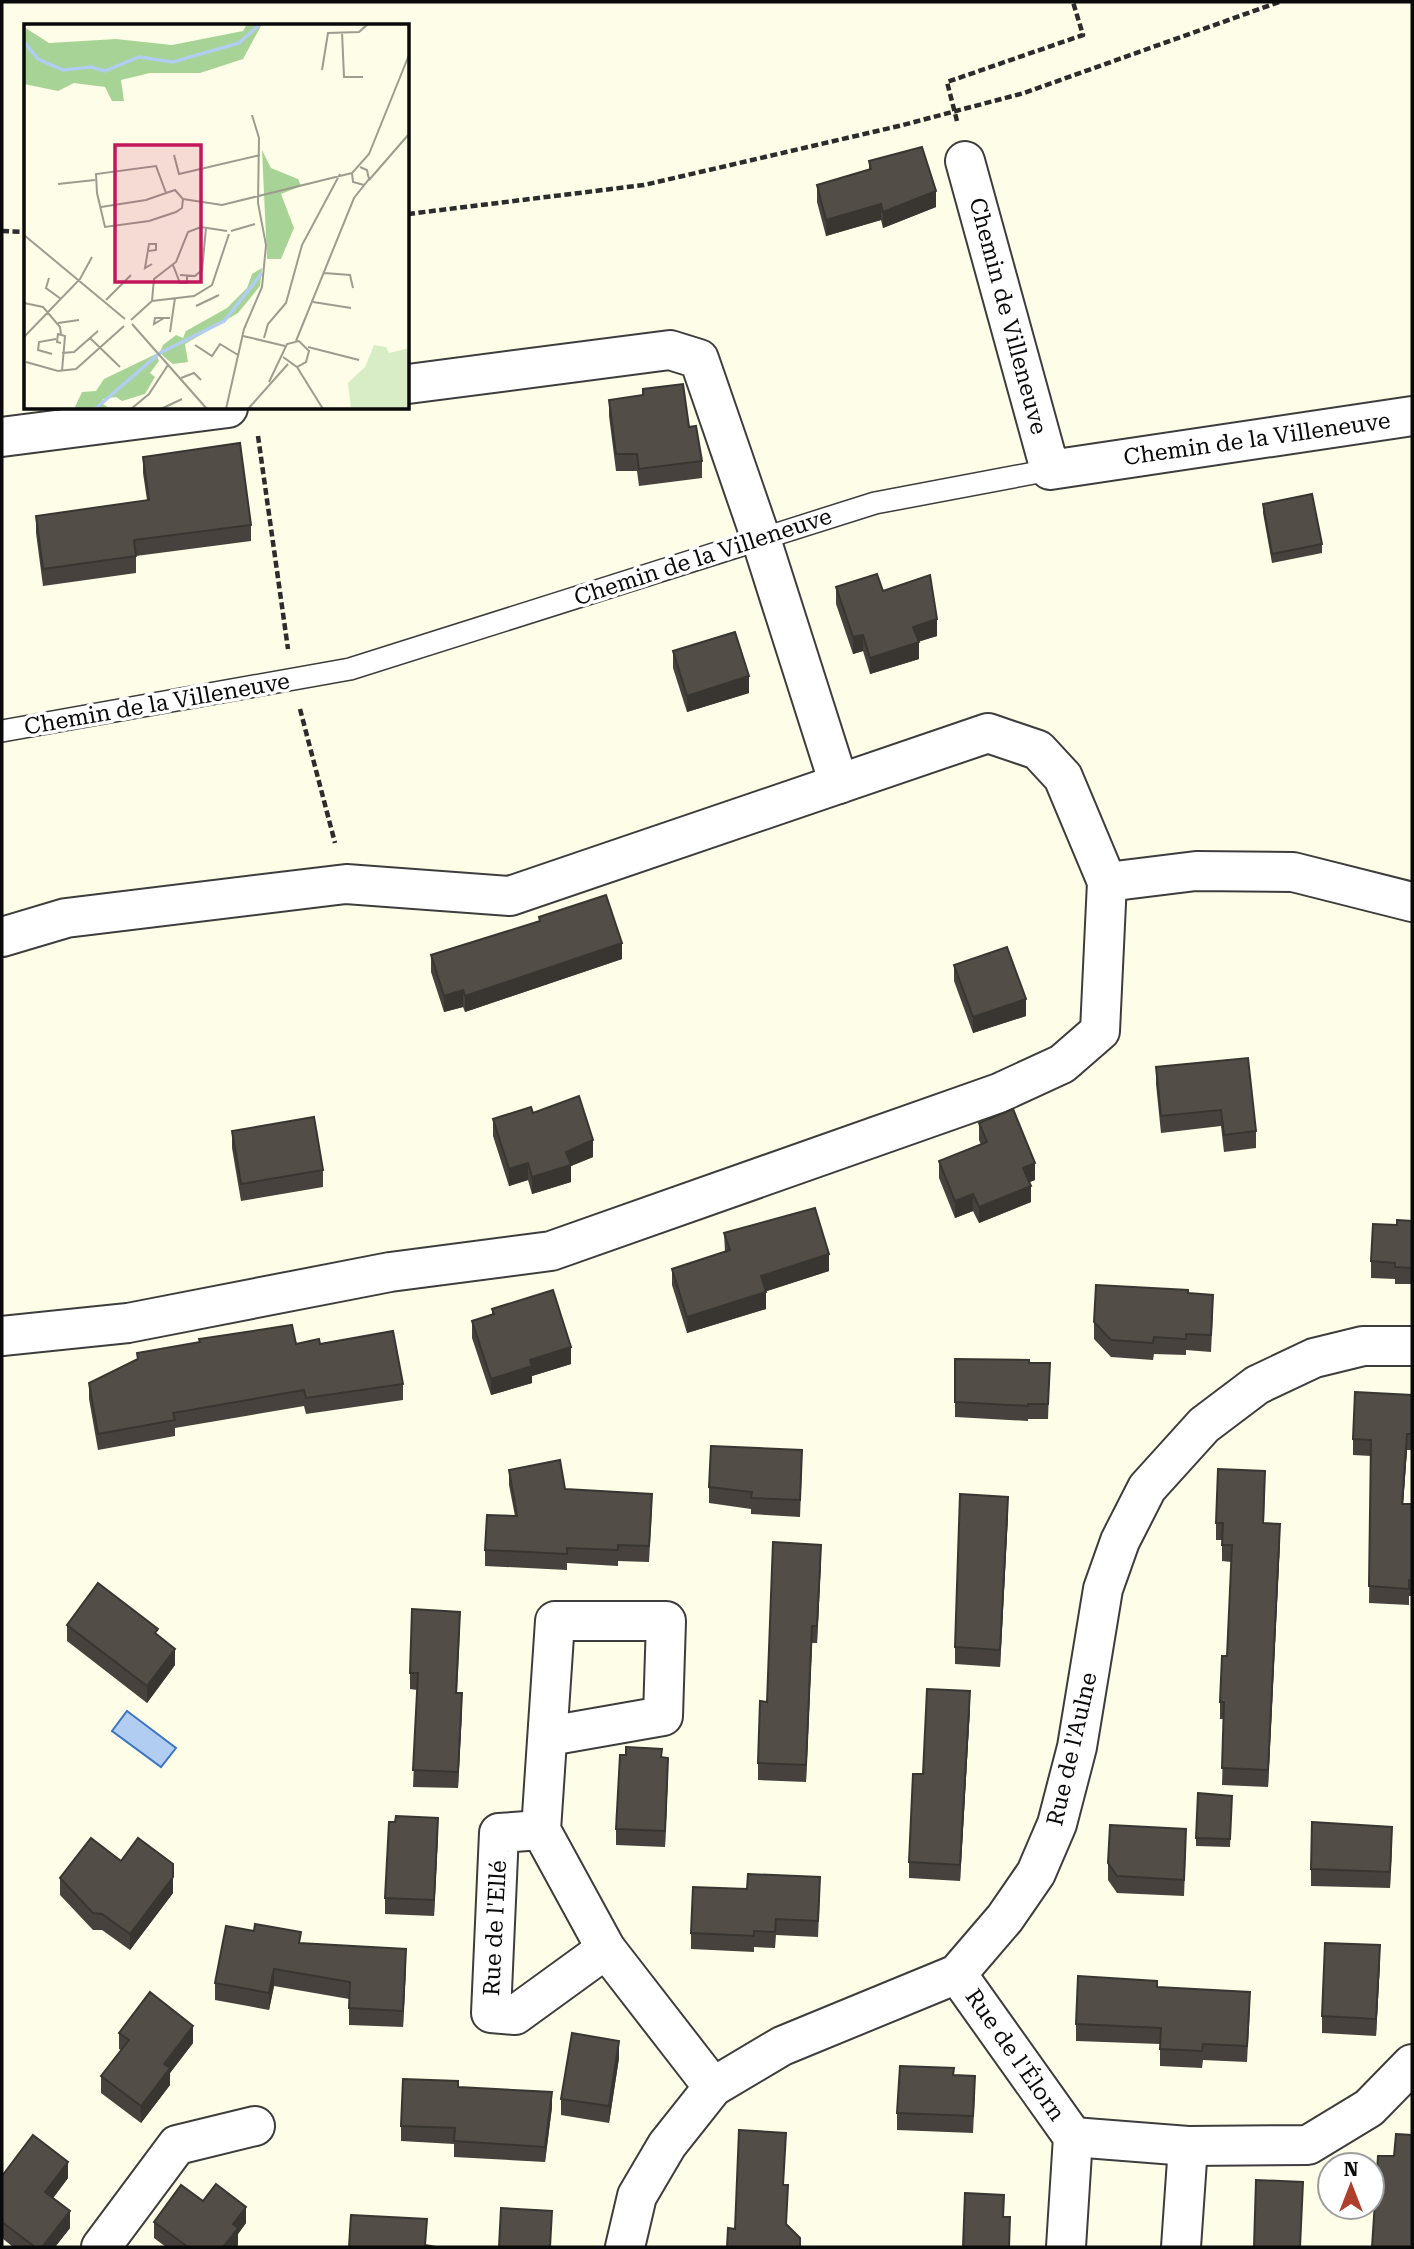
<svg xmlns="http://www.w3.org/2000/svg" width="1414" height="2249" font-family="'Roboto Serif',serif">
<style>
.water{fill:#b1cdf2;stroke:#3c75c4;stroke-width:2}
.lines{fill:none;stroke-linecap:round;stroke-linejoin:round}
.service-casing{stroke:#3d3d3d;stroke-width:24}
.minor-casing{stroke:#3d3d3d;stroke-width:42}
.path{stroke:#2c2c2c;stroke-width:4.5;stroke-dasharray:7 3.5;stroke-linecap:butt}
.service{stroke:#fff;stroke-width:21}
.minor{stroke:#fff;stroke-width:38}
.wall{fill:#47423d}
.shaded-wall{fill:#393632}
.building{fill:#524d47;stroke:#393632;stroke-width:2}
.labels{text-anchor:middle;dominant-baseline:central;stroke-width:7;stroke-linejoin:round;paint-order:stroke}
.street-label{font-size:23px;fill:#0a0a0a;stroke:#fff}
.inset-river{fill:none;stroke:#b1cdf2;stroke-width:3.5}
.inset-road{fill:none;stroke:#9c9c8f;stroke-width:2}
.view{fill:#c2185b;fill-opacity:0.15;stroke:#c2185b;stroke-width:3.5}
.inset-edge{fill:none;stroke:#0a0a0a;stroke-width:3.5}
</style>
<rect width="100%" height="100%" fill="#fefde8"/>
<!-- water -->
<polygon class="water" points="127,1711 176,1748 161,1767 112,1731"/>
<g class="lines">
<!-- service casing -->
<g class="service-casing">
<polyline id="service" points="2,731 350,669 875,503 1050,470"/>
</g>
<!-- minor casing -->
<g class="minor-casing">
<g id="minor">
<polyline points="965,161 1050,470 1412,416"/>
<polyline points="408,384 670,350 699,359 761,539 839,784"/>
<polyline points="2,437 228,408"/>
<polyline points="1107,882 1196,871 1293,872 1412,902"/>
<polyline points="2,937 66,918 346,884 510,896 988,733 1038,750 1063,777 1107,882 1100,1031 1062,1064 999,1093 551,1251 390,1272 128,1323 2,1336"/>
<polyline points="549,1736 663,1716 666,1621 555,1621 541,1830 606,1949 713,2087"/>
<polyline points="541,1830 499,1833 491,2013 515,2015 606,1949"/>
<polyline points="957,1974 1073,2137 1066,2247"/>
<polyline points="1073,2137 1188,2146 1308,2145 1369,2108 1412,2064"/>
<polyline points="101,2247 177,2145 255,2126"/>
<polyline points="625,2247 637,2196 667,2145 713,2087 782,2046 957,1974 1005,1918 1036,1873 1057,1824 1077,1747 1103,1589 1120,1541 1147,1488 1204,1425 1257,1385 1314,1358 1363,1346 1412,1346"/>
<polyline points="1181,2247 1188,2146"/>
</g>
</g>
<!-- path -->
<g class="path">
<polyline points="957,121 947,82 1083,35 1073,2"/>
<polyline points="408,214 644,185 903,125 1024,93 1279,2"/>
<polyline points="2,231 26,232"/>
<polyline points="258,436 288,649"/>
<polyline points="300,709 335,843"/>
</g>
<!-- service -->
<use href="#service" class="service"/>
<!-- minor -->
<use href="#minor" class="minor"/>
</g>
<!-- wall -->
<g class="wall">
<polygon points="869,161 936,207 883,228 881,220 826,236 817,202 817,185 869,170"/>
<polygon points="643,389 689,427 702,461 702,478 639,486 637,471 616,471 609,416 609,400 643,395"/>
<polygon points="143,457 251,525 251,541 136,556 136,573 43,586 36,533 36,516 147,500 143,473"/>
<polygon points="1263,504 1322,544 1322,553 1272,563 1263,513"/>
<polygon points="836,587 883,591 937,636 918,642 919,659 870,674 863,651 853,654 836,604"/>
<polygon points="673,651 749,693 687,712 673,668"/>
<polygon points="539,917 622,959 465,1012 463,1007 444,1012 431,972 431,955 539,921"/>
<polygon points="954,965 1026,1016 973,1033 954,981"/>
<polygon points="1156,1067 1256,1131 1256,1148 1224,1152 1221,1126 1161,1133 1156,1084"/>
<polygon points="533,1113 593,1157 571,1166 571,1182 532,1194 528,1180 509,1186 493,1136 493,1119"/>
<polygon points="979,1123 1035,1180 1029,1182 1031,1202 979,1223 973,1211 955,1218 939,1178 939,1161 981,1145 979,1140"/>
<polygon points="232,1131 323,1170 323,1187 241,1201 232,1148"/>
<polygon points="1412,1221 1412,1284 1395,1284 1395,1279 1371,1278 1371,1261 1397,1225"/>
<polygon points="724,1233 829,1271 766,1291 766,1309 687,1333 672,1285 672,1269 725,1252"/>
<polygon points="1188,1293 1213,1311 1211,1352 1186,1350 1186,1355 1154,1354 1153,1360 1111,1357 1094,1339 1094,1322"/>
<polygon points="492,1309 571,1364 532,1376 532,1383 491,1395 472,1338 472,1321 492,1315"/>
<polygon points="296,1344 320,1344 403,1384 403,1400 306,1414 304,1406 175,1428 175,1436 98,1450 89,1399 89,1383 137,1359 137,1353"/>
<polygon points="955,1359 1029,1363 1050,1363 1048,1419 1028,1419 1028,1421 955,1417"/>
<polygon points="1412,1395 1412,1450 1407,1450 1403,1504 1412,1504 1412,1596 1409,1596 1409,1605 1369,1603 1371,1456 1353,1455 1353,1439"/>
<polygon points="802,1466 800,1517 751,1514 751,1509 709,1503 709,1487"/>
<polygon points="509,1470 565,1489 652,1509 649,1562 618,1561 618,1566 567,1563 567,1570 485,1566 485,1550 515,1516 509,1485"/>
<polygon points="1265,1488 1264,1523 1280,1541 1268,1787 1222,1785 1224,1719 1220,1719 1220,1702 1227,1656 1231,1562 1222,1561 1222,1540 1216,1540 1216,1523"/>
<polygon points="1008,1514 1000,1667 955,1664 955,1647"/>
<polygon points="821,1561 817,1643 812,1643 806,1782 758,1780 758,1763 767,1702"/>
<polygon points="67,1625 158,1636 175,1665 147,1703 67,1641"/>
<polygon points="460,1628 457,1693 462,1710 458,1788 413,1787 417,1690 410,1689 410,1673"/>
<polygon points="970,1708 960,1881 909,1878 909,1862 923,1774"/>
<polygon points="662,1757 668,1774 665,1847 616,1845 616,1829"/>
<polygon points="1232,1796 1230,1847 1196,1846 1196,1838"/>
<polygon points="438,1834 434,1916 385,1914 385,1898"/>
<polygon points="1392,1844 1390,1888 1311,1886 1311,1869"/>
<polygon points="1186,1846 1184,1896 1117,1893 1108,1880 1108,1863"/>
<polygon points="121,1861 173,1893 130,1950 102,1930 93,1930 60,1895 60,1878"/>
<polygon points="820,1893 818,1937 776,1935 775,1948 754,1947 754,1952 691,1949 691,1933"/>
<polygon points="301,1943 406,1966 403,2027 349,2025 349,1999 274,1986 269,2010 215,2000 215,1983"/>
<polygon points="1380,1962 1376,2036 1322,2033 1322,2016"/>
<polygon points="1157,1987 1250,2008 1247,2062 1203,2060 1202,2068 1160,2066 1160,2044 1076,2041 1076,2024"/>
<polygon points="119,2033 193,2043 170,2073 170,2085 141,2123 101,2093 101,2076 121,2050 119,2049"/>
<polygon points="619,2058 609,2123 561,2115 561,2099"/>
<polygon points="954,2075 975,2093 973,2133 897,2130 897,2113"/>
<polygon points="458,2087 552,2107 545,2162 454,2157 454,2144 401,2141 401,2126"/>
<polygon points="2,2176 68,2178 53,2198 70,2228 55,2247 13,2247 2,2238"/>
<polygon points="203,2201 246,2223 238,2234 238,2245 236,2247 166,2247 154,2238 154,2222"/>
</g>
<!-- shaded-wall -->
<g class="shaded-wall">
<polygon points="936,191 936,207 883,228 883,212"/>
<polygon points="881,204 881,220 826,236 826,220"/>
<polygon points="937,619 937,636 913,643 913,627"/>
<polygon points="863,635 863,651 853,654 853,637"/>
<polygon points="919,642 919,659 870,674 870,658"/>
<polygon points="749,676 749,693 687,712 687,696"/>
<polygon points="622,943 622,959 465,1012 465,996"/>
<polygon points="463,990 463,1007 444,1012 444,996"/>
<polygon points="1026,999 1026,1016 973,1033 973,1017"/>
<polygon points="593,1140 593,1157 571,1166 571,1182 532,1194 532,1177 566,1152"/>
<polygon points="528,1163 528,1180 509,1186 509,1169"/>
<polygon points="1035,1163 1035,1180 1023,1185 1023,1168"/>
<polygon points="1031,1186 1031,1202 979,1223 979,1207"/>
<polygon points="973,1194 973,1211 955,1218 955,1201"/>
<polygon points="829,1254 829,1271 761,1293 761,1276"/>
<polygon points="766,1292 766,1309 687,1333 687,1317"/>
<polygon points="571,1347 571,1364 532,1376 532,1383 491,1395 491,1379 530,1360"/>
<polygon points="1407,1434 1407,1450 1402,1520 1402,1504"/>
<polygon points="1008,1497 1008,1514 1000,1667 1000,1650"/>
<polygon points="1280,1524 1280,1541 1268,1787 1268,1770"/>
<polygon points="821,1545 821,1561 817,1643 817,1626"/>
<polygon points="812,1626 812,1643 806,1782 806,1765"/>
<polygon points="175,1649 175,1665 147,1703 147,1686"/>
<polygon points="970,1691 970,1708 960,1881 960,1865"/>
<polygon points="462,1693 462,1710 458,1788 458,1772"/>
<polygon points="668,1758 668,1774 665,1847 665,1831"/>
<polygon points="438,1818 438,1834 434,1916 434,1900"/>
<polygon points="1392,1827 1392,1844 1390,1888 1390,1872"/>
<polygon points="173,1877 173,1893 130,1950 130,1934"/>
<polygon points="1380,1945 1380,1962 1376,2036 1376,2019"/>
<polygon points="406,1949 406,1966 403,2027 403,2011"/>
<polygon points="274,1969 274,1986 269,2010 269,1993"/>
<polygon points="193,2026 193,2043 170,2073 170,2085 141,2123 141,2106 164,2064"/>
<polygon points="619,2041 619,2058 609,2123 609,2106"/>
<polygon points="552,2092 552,2107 545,2162 545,2147"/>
<polygon points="68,2162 68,2178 45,2209 45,2192"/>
<polygon points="246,2207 246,2223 238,2234 238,2245 236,2247 223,2247 233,2224"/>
<polygon points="70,2211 70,2228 55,2247 42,2247"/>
</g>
<!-- building -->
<g class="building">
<polygon points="922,147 936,191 883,212 881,204 826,220 817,185 871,169 869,161"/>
<polygon points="683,384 689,427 696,426 702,461 639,469 637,454 616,454 609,400 643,395 643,389"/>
<polygon points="240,443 251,525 134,540 136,556 43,569 36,516 149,500 143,457"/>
<polygon points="1312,494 1322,544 1272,554 1263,504"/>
<polygon points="877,574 883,591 930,575 937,619 913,627 919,642 870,658 863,635 853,637 836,587"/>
<polygon points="735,632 749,676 687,696 673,651"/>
<polygon points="606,895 622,943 465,996 463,990 444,996 431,955 540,921 539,917"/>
<polygon points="1007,947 1026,999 973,1017 954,965"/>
<polygon points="1248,1058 1256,1131 1224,1135 1221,1110 1161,1116 1156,1067"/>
<polygon points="579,1096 593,1140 566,1152 571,1165 532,1177 528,1163 509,1169 493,1119 531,1107 533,1113"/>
<polygon points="1013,1109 1035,1163 1023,1168 1031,1186 979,1207 973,1194 955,1201 939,1161 987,1142 979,1123"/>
<polygon points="314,1117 323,1170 241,1184 232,1131"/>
<polygon points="815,1208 829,1254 761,1276 766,1292 687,1317 672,1269 730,1250 724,1233"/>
<polygon points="1397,1220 1412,1221 1412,1268 1395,1267 1395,1263 1371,1261 1373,1224 1397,1225"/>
<polygon points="1096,1285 1188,1290 1188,1293 1213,1295 1211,1335 1186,1334 1186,1339 1154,1337 1153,1343 1111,1340 1094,1322"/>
<polygon points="553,1290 571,1347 530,1360 532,1366 491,1379 472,1321 494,1314 492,1309"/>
<polygon points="292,1325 296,1344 319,1339 320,1344 393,1331 403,1384 306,1398 304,1390 173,1413 175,1420 98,1434 89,1383 138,1359 137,1353 200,1342 199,1339"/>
<polygon points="955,1359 1029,1360 1029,1363 1050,1363 1048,1404 1028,1404 1028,1406 955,1402"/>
<polygon points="1355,1392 1412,1395 1412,1434 1407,1434 1402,1504 1412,1504 1412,1580 1409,1580 1409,1589 1369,1586 1371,1440 1353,1439"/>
<polygon points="711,1446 802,1450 800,1500 751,1498 752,1492 709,1487"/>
<polygon points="560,1460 565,1489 652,1494 649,1546 618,1545 618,1550 567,1548 567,1554 485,1550 487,1515 517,1516 509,1470"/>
<polygon points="1218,1469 1265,1471 1263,1523 1280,1524 1268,1770 1222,1768 1224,1702 1220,1702 1222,1656 1227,1656 1232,1545 1222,1545 1223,1523 1216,1523"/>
<polygon points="960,1494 1008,1497 1000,1650 955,1647"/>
<polygon points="773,1542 821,1545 817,1626 812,1626 806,1765 758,1763 760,1701 767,1702"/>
<polygon points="98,1583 158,1629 155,1633 175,1649 147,1686 67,1625"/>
<polygon points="412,1609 460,1612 456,1693 462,1693 458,1772 413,1770 418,1673 410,1673"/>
<polygon points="927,1689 970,1691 960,1865 909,1862 913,1774 923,1774"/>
<polygon points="626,1747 662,1749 661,1757 668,1758 665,1831 616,1829 620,1755 626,1755"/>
<polygon points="1198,1793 1232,1796 1230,1839 1196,1838"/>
<polygon points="396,1816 438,1818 434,1900 385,1898 389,1822 395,1822"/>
<polygon points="1312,1822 1392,1827 1390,1872 1311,1869"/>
<polygon points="1110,1825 1186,1829 1184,1880 1117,1876 1108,1863"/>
<polygon points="91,1838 121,1861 138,1838 173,1864 173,1877 130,1934 102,1914 93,1913 60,1878"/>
<polygon points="748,1874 820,1877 818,1921 776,1919 775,1932 754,1931 754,1936 691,1933 693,1887 747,1889"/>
<polygon points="255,1924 301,1932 299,1943 406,1949 403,2011 349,2008 350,1982 274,1969 269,1993 215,1983 226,1926 254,1931"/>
<polygon points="1325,1943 1380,1945 1376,2019 1322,2016"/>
<polygon points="1078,1976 1157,1981 1157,1987 1250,1992 1247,2046 1203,2044 1202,2051 1160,2049 1161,2028 1076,2024"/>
<polygon points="150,1992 193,2026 164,2064 170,2068 141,2106 101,2076 129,2040 119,2033"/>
<polygon points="572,2033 619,2041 609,2106 561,2099"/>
<polygon points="900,2066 954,2068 953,2075 975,2076 973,2116 897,2113"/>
<polygon points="403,2079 458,2081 458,2087 552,2092 545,2147 454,2141 455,2128 401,2126"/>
<polygon points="739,2130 786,2133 783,2185 788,2185 786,2224 800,2238 800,2247 727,2247 728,2228 735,2229"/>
<polygon points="1396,2134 1412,2135 1412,2247 1372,2247 1378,2156 1394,2156"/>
<polygon points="33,2135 68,2162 45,2192 70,2211 42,2247 35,2247 2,2222 2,2176"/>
<polygon points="1256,2180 1303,2182 1300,2247 1254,2247"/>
<polygon points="216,2184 246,2207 233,2224 238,2228 223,2247 188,2247 154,2222 181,2185 203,2201"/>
<polygon points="965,2193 1004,2195 1003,2217 1010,2217 1009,2247 963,2247"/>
<polygon points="501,2208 552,2211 550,2247 499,2247"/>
<polygon points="351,2215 427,2219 425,2245 436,2247 349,2247"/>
</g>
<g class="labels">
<!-- street labels -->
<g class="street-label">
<text transform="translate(1008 316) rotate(75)">Chemin de Villeneuve</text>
<text transform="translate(1257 439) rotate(-8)">Chemin de la Villeneuve</text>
<text transform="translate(703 557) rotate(-18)">Chemin de la Villeneuve</text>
<text transform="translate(157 704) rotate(-10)">Chemin de la Villeneuve</text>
<text transform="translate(1072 1749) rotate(-77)">Rue de l'Aulne</text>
<text transform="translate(495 1928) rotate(-87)">Rue de l'Ellé</text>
<text transform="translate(1015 2055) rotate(55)">Rue de l'Élorn</text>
</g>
</g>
<!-- overview -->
<g transform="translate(24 24)">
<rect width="385" height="385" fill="#fefde8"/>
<path d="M223,0H238L219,35L176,49H126L97,56L100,77H88L81,63L50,59L34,67L0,60V3L25,19L92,15L148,21L219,7ZM238,126L247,144L274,155L277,162L257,170L270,204L257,235H243ZM238,244L236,262L214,289L161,320L164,338L149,340L140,333L136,328L139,321L152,311L159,314L162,307L203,284L223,264L228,250ZM132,330L135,337L126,349L131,353L121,370L98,377L92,373L79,375L77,379L87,385H50L58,368L72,367L80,355Z" fill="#a7d496"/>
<path d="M350,321L362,323L365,329L385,324V385H327L324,359L341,343Z" fill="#d8edc6"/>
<path class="inset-river" d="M0,18L14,35L39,46L67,43L81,47L115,33L149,38L215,19L236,0M71,385L136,329L200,297L238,249"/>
<path class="inset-road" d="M318,8L320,53H339M298,46L304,9L335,8L344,0M150,131L155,150L236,131M345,156L385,110M34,160L71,156M340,161L329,158L328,149L345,130L385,31M159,175L198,181L328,149M77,183L122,176L142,169L151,166L159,175L158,184L152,188L125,197L81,203L73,169L72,150L132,142L142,169M207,207L231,200M0,211L101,295M125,227L132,226V220H125L121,244L128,240M149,241L156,259H163V252M300,249L326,251L329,264M156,251L171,252L178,246L182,204M25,254L22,264L37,275M82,276L107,251M128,277L130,255L152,238L164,208L177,203L203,207M289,278L327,284M0,279L19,283L36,303L37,310M172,282L195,271M140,294L130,300L131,294H146M107,296L128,277L170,272L188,261L205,210M34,299L55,296M108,300L183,385M146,308L151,274M219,312L261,322M0,313L56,255L68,233M66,314L96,343M240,314L244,300L262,279L278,221L316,150M272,317L330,174L345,155L343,146L336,143M37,319L33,318L34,310L41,312L38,347M171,321L188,332L196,320L214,331M284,323L335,336M38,329L50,328L74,307M28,330L14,326L15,318L32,315M2,338L34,347L52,345L100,302M273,343L299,385M157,354L170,349L177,356M245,358L263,320L275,317L285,327L282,338L273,343L259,333M107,385L125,370L144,341M137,385L158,375M202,385L220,305L238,263L242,221L234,179L235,114L228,91M224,385L264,340"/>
<path class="view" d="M91,121H177V258H91Z"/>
<rect width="385" height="385" class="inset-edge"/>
</g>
<!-- border -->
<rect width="1414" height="2249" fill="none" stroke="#0a0a0a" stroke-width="7"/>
<!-- north arrow -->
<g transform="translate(1351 2186)"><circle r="33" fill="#ffffff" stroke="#9d9d9d" stroke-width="2"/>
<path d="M0-5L12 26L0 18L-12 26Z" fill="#b03e2c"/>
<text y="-10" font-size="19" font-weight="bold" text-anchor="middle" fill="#0a0a0a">N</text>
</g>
</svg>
